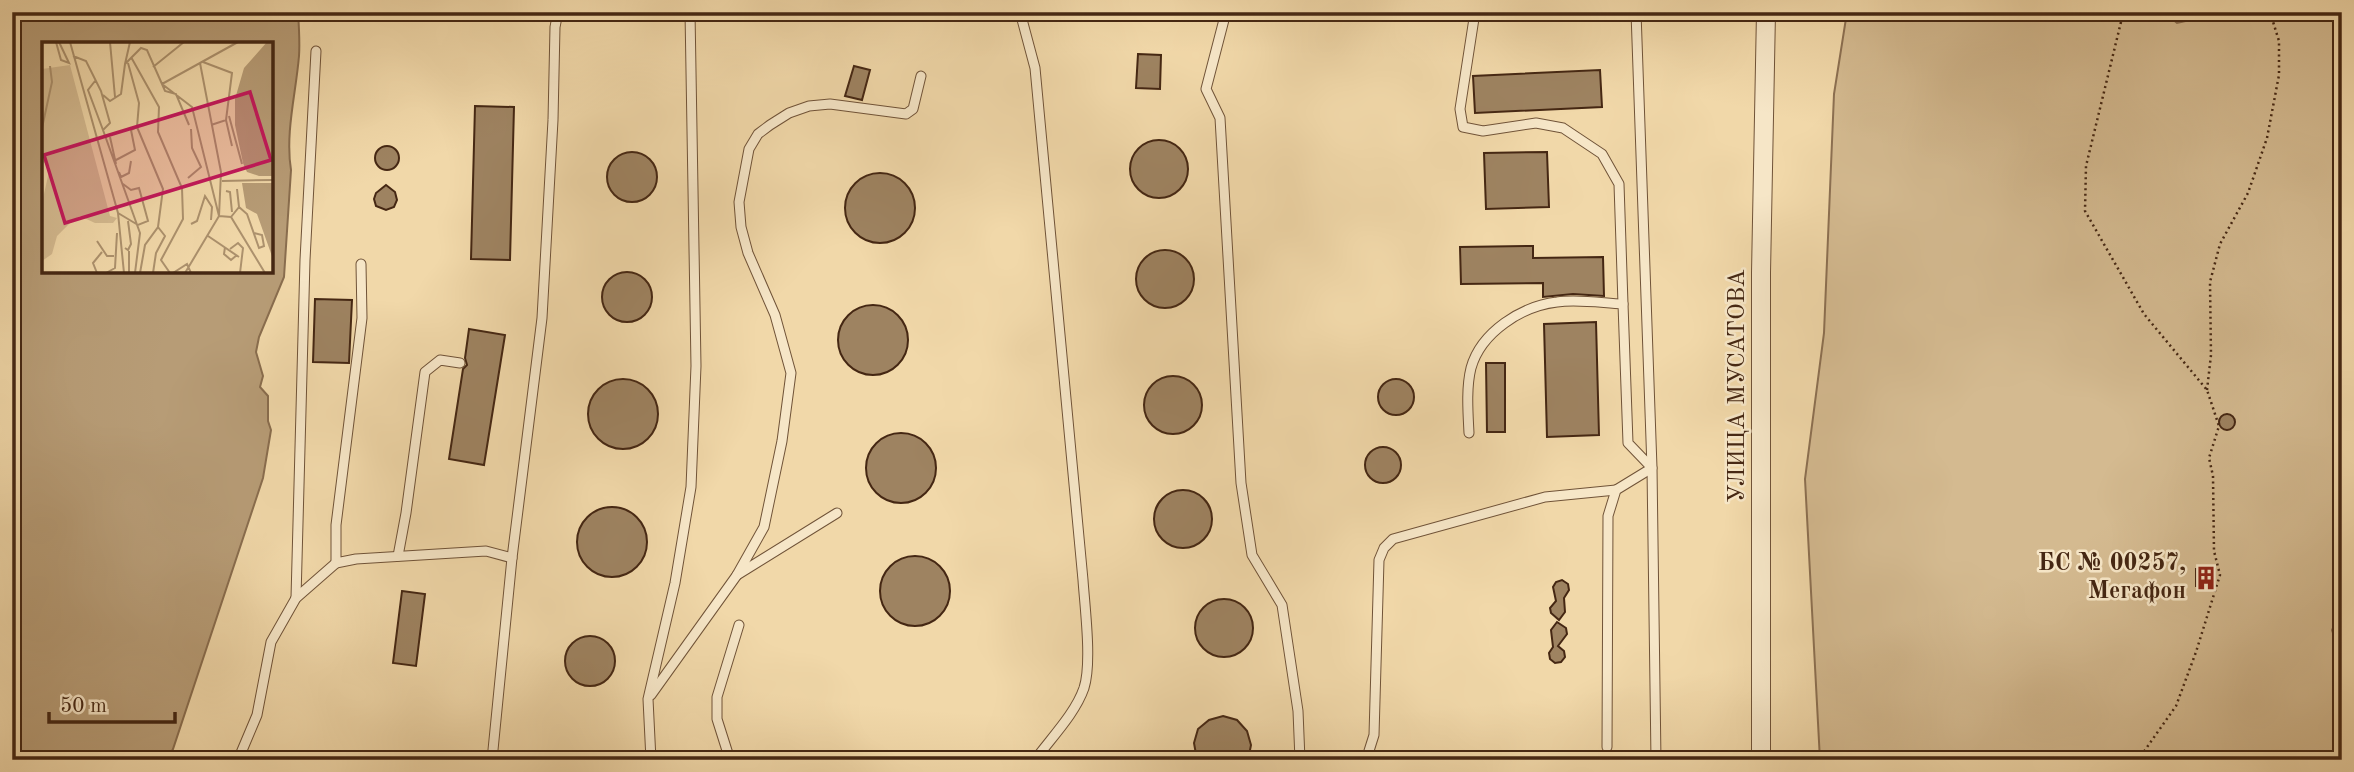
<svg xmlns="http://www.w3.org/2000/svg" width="2354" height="772" font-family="'Old Standard TT',serif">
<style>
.green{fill:#d4ba90;stroke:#8c7052;stroke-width:2}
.water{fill:#b79c76;stroke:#896d4e;stroke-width:2;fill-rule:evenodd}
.building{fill:#9e8361;stroke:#452713;stroke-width:2}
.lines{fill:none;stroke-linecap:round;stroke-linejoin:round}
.service-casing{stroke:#705338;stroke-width:11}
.minor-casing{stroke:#705338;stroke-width:20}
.path{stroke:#452713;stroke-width:2.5;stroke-dasharray:2 3.5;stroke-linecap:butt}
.service{stroke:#f6e6c7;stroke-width:9}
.minor{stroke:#f6e6c7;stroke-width:18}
.labels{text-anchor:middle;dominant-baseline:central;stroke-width:5;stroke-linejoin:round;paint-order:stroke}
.street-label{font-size:24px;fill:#452713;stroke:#f6e6c7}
.poi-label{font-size:24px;font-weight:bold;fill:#452713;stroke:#f6e6c7;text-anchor:end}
.inset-road{fill:none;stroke:#ac916d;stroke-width:2}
.view{fill:#c2185b;fill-opacity:0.15;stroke:#c2185b;stroke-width:3.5}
.inset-edge{fill:none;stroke:#452713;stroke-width:3.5}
</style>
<rect width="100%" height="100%" fill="#f1d8a9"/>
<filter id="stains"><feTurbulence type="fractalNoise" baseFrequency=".00286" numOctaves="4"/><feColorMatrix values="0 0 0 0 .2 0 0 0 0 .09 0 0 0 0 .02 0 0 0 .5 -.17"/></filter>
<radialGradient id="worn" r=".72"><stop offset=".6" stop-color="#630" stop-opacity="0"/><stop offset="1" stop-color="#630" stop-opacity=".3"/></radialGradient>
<!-- green -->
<polygon class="green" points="1847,12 2164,12 2177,23 2226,12 2342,12 2342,609 2332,630 2335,639 2342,646 2342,760 1820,760 1805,479 1824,333 1834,94"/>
<!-- water -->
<path class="water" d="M12,12H298C299,27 300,42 299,56C296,93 285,133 291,170L284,277L259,337L256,352L263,376L260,387L268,396V421L271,430L263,478L173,749L167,760H12ZM44,44H271V271H44Z"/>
<!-- building -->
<g class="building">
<polygon points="1138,54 1161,55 1160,89 1136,88"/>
<polygon points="854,66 870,70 862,100 845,96"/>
<polygon points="1600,70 1602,107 1475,113 1473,76"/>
<polygon points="475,106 514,107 510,260 471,259"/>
<circle cx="1159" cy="169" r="29"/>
<circle cx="387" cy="158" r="12"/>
<circle cx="632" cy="177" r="25"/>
<polygon points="1547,152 1549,207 1486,209 1484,153"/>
<circle cx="880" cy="208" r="35"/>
<polygon points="386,185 395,192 397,200 394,207 386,210 376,206 374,199 376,193"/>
<polygon points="1533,246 1533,258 1603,257 1604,296 1573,294 1543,297 1543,283 1461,284 1460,247"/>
<circle cx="1165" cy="279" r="29"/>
<circle cx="627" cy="297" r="25"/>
<polygon points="315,299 352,300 349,363 313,362"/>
<circle cx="873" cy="340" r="35"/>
<polygon points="1596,322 1599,435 1547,437 1544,324"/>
<polygon points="469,329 505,335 484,465 449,459 463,369 467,365 465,358"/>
<polygon points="1486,363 1505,363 1505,432 1487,432"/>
<circle cx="1173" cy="405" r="29"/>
<circle cx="1396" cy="397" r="18"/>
<circle cx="623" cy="414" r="35"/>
<circle cx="2227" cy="422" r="8"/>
<circle cx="901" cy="468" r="35"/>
<circle cx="1383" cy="465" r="18"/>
<circle cx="1183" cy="519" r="29"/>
<circle cx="612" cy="542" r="35"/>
<circle cx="915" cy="591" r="35"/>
<rect x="2196" y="569" width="19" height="17"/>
<polygon points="1562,580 1568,584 1569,590 1564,598 1565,612 1559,620 1551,613 1550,608 1556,601 1553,587 1556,582"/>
<polygon points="402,591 425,594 416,666 393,663"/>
<circle cx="1224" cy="628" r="29"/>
<polygon points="1557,622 1566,628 1567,634 1558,646 1564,651 1565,657 1561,662 1555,663 1550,659 1549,653 1553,647 1551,630"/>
<circle cx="590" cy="661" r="25"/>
<polygon points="1223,716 1237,720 1247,731 1251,745 1248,760 1197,760 1194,743 1198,729 1209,720"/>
</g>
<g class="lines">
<!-- service casing -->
<g class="service-casing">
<g id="service">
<path d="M1020,12L1035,68L1083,580C1085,609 1092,663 1084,688C1075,714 1051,738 1035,760"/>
<polyline points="1226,12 1206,89 1220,118 1241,483 1252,555 1282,605 1298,711 1300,760"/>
<polyline points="1475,12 1460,109 1463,127 1483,131 1536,123 1563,128 1602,154 1619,184 1623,304"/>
<polyline points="1636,12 1652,468 1656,760"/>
<polyline points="361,264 362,318 336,525 336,563 356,559 486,551 512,558"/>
<path d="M1469,433C1468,413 1466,388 1471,368C1481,332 1522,306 1557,302C1578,299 1602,303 1623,304L1628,443L1652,468L1616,490L1608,516L1607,747"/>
<polyline points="398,556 406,513 425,372 440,360 460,363"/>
<polyline points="737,575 764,527 782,441 791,373 775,315 748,253 741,227 739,202 749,149 758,134 770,125 789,113 809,106 830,104 906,114 913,109 921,76"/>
<polyline points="296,598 305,260 316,51"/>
<polyline points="651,695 737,575 837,513"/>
<polyline points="238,760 257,715 271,642 296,598 336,563"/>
<polyline points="492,760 512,558 542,318 553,120 555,27 558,12"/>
<polyline points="651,760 648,699 675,583 691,487 696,366 690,12"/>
<polyline points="730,760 717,719 717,697 739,625"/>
<polyline points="1361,760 1368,754 1374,735 1379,560 1384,548 1393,539 1545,497 1616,490"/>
</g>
</g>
<!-- minor casing -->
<g class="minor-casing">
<polyline id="minor" points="1761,760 1761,273 1766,12"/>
</g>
<!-- path -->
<g class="path">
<polyline points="2121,22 2086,166 2085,211 2144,314 2207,390 2219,426 2209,458 2213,476 2214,551 2220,575 2196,652 2176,706 2138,760"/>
<polyline points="2207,390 2211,355 2210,282 2220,244 2248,193 2267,138 2279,75 2279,41 2270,12"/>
</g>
<!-- service -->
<use href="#service" class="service"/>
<!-- minor -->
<use href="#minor" class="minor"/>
</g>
<!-- icons -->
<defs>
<g id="building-bare" transform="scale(1.89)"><path d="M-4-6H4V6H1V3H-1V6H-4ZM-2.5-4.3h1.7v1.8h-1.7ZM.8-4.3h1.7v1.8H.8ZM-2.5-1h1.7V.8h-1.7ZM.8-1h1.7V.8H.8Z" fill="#8f2418" stroke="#f6e6c7" stroke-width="2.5" paint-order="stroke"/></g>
</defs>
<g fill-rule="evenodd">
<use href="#building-bare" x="2206" y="578"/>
</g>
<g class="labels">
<!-- street labels -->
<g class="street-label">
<text transform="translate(1738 386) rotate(-90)">УЛИЦА МУСАТОВА</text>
</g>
<!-- poi labels -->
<g class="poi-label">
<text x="2186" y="564">БС № 00257,<tspan x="2186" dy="28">Мегафон</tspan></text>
</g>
</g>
<!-- overview -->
<g transform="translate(42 42)">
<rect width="231" height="231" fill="#f1d8a9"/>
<path d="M28,23L68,174L75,176L71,181H53L38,174L30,179L15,194L10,212L0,219V161L8,125L0,119V27Z" fill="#d4ba90"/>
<path d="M225,0H231V134H217L205,130L201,121L193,83V57L202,26ZM200,141H231V217L215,172L204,166Z" fill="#b79c76"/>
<path class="inset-road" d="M14,0L19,18L27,21L17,0M28,0L76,171L82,231M68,0L73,55M31,14L44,19L59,49L68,81L61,88L98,191L93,231M89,15L117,65L116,90L140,146L141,177L119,218L128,231M161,20L190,31L184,78M86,21L97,61L95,85L121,147L116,185L103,203L98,231M83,22L88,0M111,25L142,0M53,39L46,48L61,88M120,42L150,65L177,174L179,130L158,21M120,42L123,49L134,52L147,83M61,53L68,59L79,52L83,22L99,6L105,8L120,42L196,0M187,74L200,122M169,83L184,78L190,104M0,86L10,40L8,24M68,95L74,122M74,118L93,108L89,88L95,85M0,121V148M77,130L79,135L87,131L89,119M146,136L159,125L150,106L149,87M180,139L231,138M184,149L188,150L190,170M197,165L205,172L217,206L222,204L220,193L212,191M76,171L96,183L106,179L97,146L89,148L81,142M189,175L197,165L195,147M149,182L155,179L163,154L170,165L169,178M166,194L197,215M55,199L65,214H72M183,205L182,212L189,218L195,213M83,206L86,208L89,202L86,179M188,207L196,201L201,206L198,231M87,209V231M55,231L51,221L60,210M64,231L73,226L75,191M111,231L114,211L123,194L116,185M131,231L145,222L149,231M143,231L177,174L189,175L223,231"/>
<path class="view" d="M208,50L229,118L23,181L2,113Z"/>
<rect width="231" height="231" class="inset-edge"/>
</g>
<!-- margin -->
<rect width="2354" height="772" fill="none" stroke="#f1d8a9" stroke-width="42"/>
<rect x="14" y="14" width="2326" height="744" fill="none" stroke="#452713" stroke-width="3.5"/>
<rect x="21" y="21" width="2312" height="730" fill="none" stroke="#452713" stroke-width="2"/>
<!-- scale -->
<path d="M49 712v10h126v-10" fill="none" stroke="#452713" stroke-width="3.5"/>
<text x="60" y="712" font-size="21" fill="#452713" stroke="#f6e6c7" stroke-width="5" paint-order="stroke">50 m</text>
<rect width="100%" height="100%" filter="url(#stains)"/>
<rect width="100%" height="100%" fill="url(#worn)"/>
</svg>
